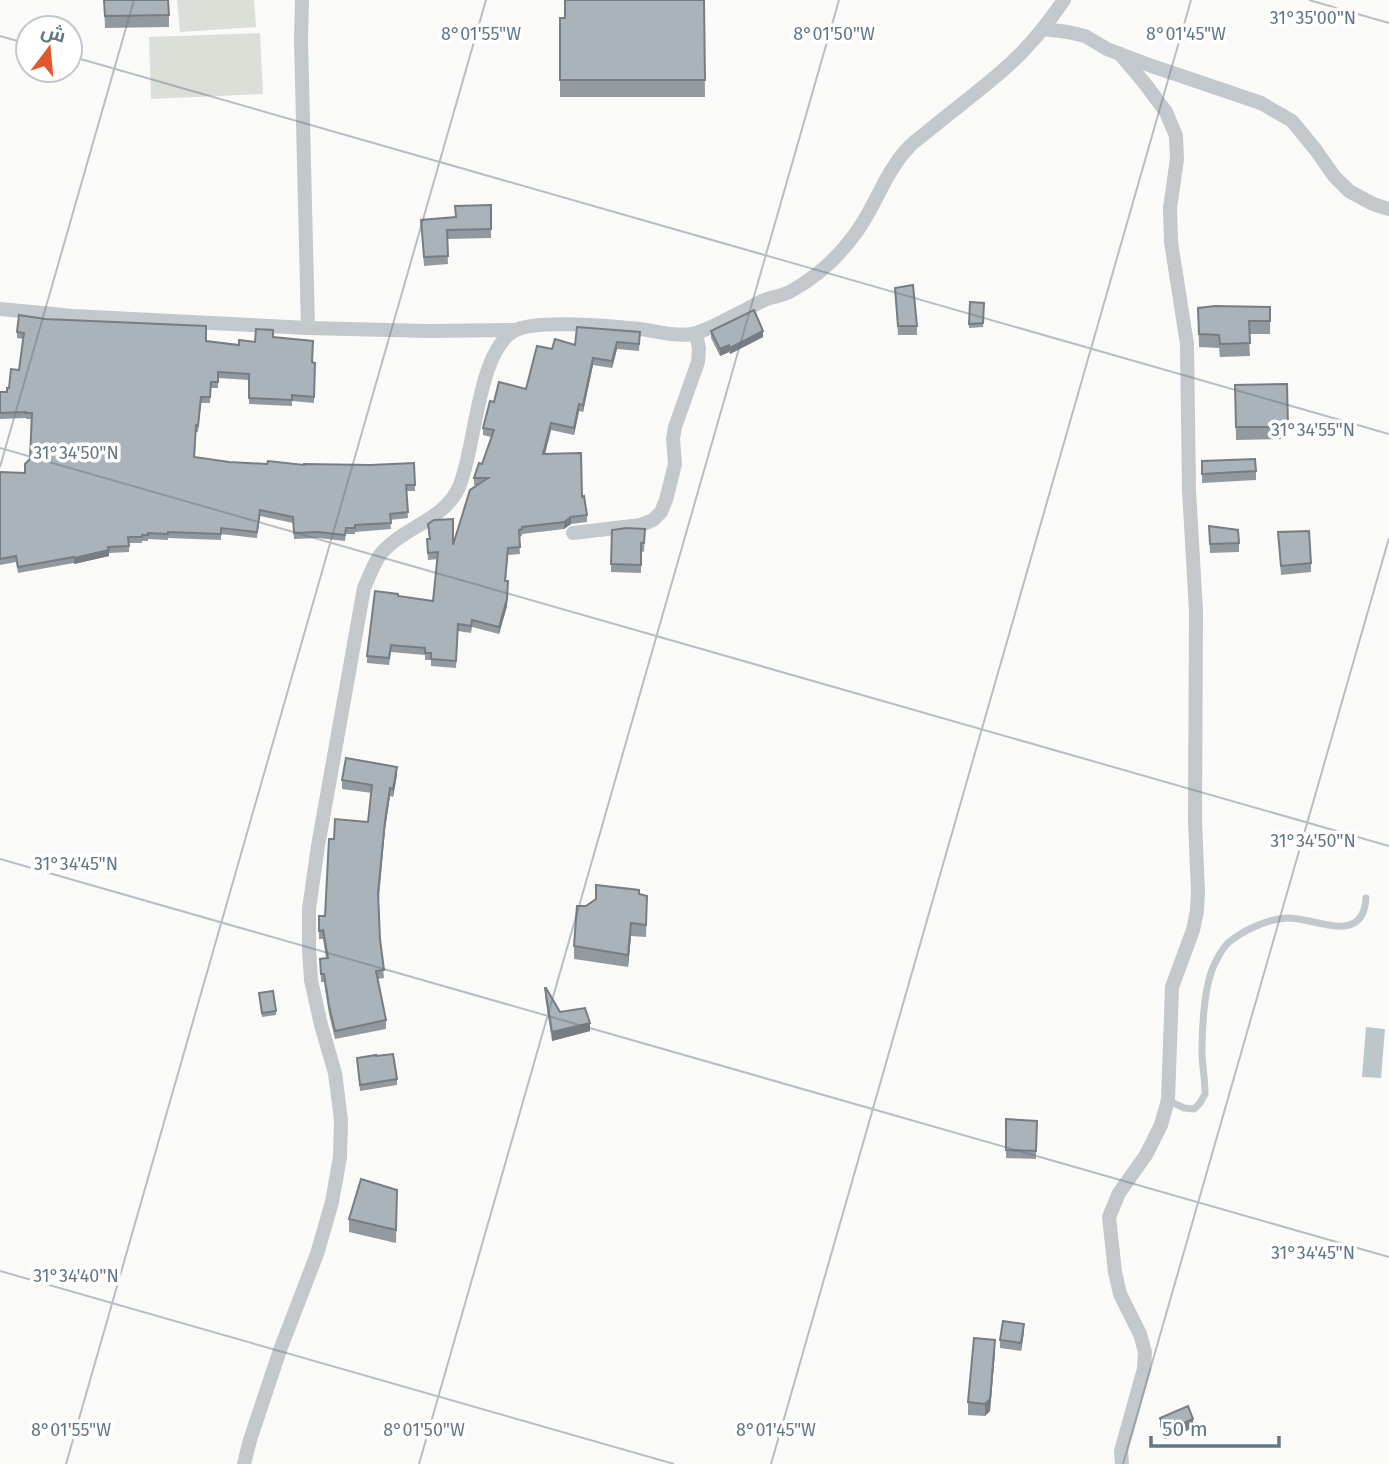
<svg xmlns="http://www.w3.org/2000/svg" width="1389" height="1464" font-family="'Fira Sans',Cairo,sans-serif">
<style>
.green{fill:#dadfd7}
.water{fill:#bbc7cb}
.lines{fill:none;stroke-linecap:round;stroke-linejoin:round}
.lane{stroke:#c3c8cc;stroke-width:7}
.street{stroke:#c3c8cc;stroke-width:14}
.wall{fill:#929a9f}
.shaded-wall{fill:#777d82}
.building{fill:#aab3b9;stroke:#777d82;stroke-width:2}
.ticks{fill:none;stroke:#657683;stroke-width:2;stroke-opacity:0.45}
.ticks-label{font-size:18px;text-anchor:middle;fill:#657683;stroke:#fff;stroke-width:7;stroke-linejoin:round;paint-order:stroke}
</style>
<rect width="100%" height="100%" fill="#fafaf8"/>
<!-- green -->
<g class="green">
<polygon points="177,0 254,0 256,27 180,32"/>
<polygon points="260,33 263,94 151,99 149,37"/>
</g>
<!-- water -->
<polygon class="water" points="1366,1027 1385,1029 1381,1078 1362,1077"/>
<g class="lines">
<!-- lane -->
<path class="lane" d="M1169,1101L1184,1108L1194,1109L1200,1103L1205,1094C1205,1081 1203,1069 1202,1056C1202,1029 1203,985 1216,961C1219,955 1224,947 1228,943C1243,930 1268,919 1287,918C1315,917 1363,947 1366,898"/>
<!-- street -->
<g class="street">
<polyline points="302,0 301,39 308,328 429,331 515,330"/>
<polyline points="1044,29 1068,32 1085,36 1107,49 1149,65 1261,103 1292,121 1315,149 1334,176 1349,191 1373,204 1389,209"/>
<polyline points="1120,54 1146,85 1166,112 1176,136 1177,159 1170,208 1171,242 1187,344 1189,490 1196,611 1195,821 1198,892 1197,911 1193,930 1172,987 1168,1100 1161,1125 1146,1155 1119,1193 1109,1217 1115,1272 1120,1294 1140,1334 1145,1352 1144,1369 1121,1451 1122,1464"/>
<polyline points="0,309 73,316 308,328"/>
<polyline points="573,533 641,525 653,520 661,512 666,500 675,464 673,439 675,427 698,362 699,349 696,333"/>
<path d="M244,1464L250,1440L280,1350L317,1254L332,1202L340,1157L341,1120L335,1073L321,1025L311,980L309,949V909L318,846L364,588C369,577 373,565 380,555C401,528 445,520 459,487C476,448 477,352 514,331C534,319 614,326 640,329C656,331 675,337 692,334C710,330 728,318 745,310C754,305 764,299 774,297C781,295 787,294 793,290C818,276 839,256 855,234C876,206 884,174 908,148C913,142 921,137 928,131C952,111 978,92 1002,71C1026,51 1046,26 1064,0"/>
</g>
</g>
<!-- wall -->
<g class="wall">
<polygon points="104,0 169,15 169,27 105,28"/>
<polygon points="704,0 705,97 560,97 560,18"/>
<polygon points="491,205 491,238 447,239 448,264 424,266 421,220 455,217"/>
<polygon points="895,288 917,326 917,335 898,335"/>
<polygon points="984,303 983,327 969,328 969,324"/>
<polygon points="1270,307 1270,334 1249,334 1250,356 1220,357 1219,348 1199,347 1198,308"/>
<polygon points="711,331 763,337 730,354 729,352 720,356 711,338"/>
<polygon points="17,332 206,341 239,345 273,337 313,347 312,362 315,363 314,403 292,401 292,406 249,404 249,380 218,378 218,388 211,388 210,403 201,403 198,432 196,432 195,458 229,462 304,465 370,465 414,463 415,491 406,491 408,518 390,520 391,529 355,532 355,534 346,534 345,541 318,538 294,539 293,523 260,516 257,538 221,534 221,540 168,538 168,540 148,539 148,541 142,541 142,543 129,543 129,552 109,553 109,556 74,564 74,563 18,573 16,562 0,565 0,472 25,473 30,459 31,419 26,419 26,418 0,419 0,392 7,392 19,370 24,339 17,338"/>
<polygon points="640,332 639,351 617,349 612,368 593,365 583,412 579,411 574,435 551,430 545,454 582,497 587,515 587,522 571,524 564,529 522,534 522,536 519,537 520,554 508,555 506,581 508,588 507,606 499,634 472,627 471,633 458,631 456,668 431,666 431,660 425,660 425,655 391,652 389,665 367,663 367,656 398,596 433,601 438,559 428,560 427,539 453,545 478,485 474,485 474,478 482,464 491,437 483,435 483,428 494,402 526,389 552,349"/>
<polygon points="1287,384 1288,439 1236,440 1235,385"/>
<polygon points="1202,461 1256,471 1256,480 1202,483"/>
<polygon points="1209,526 1239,543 1239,552 1210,553"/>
<polygon points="645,529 644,552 641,551 641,573 611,572 612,530"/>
<polygon points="1278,532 1311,563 1311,572 1281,575"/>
<polygon points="397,775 393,797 390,796 385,829 379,899 380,939 384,978 377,979 386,1020 386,1029 335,1039 329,1014 324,982 321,982 320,959 326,958 323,939 319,939 319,916 325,916 334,839 368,822 372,793 342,789 342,780"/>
<polygon points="639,894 647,896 646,937 631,936 628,967 574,959 574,946 586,906"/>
<polygon points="545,988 560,1012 590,1031 552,1041 545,997"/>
<polygon points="259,993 276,1011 276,1015 262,1017"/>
<polygon points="376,1056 397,1079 397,1085 360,1091 357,1058"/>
<polygon points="1006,1119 1037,1121 1036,1159 1006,1158"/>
<polygon points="397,1190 396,1243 349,1232 349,1219"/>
<polygon points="1024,1332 1021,1351 1000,1348 1000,1340"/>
<polygon points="995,1352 990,1411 985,1416 968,1415 968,1402"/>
<polygon points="1160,1418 1193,1428 1165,1439 1160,1426"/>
</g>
<!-- shaded-wall -->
<g class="shaded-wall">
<polygon points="763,331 763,337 730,354 730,348"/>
<polygon points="617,342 617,349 612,368 612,361"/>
<polygon points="729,345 729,352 720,356 720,349"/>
<polygon points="593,358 593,365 583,412 583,405"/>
<polygon points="579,404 579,411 574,435 574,428"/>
<polygon points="551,423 551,430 543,461 543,454"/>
<polygon points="571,517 571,524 564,529 564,522"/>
<polygon points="109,550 109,556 74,564 74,558"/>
<polygon points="508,581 507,606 499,634 499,627"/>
<polygon points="397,767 397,775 393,797 393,789"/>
<polygon points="390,788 390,796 385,829 378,901 385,821"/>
<polygon points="631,923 631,936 628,967 628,955"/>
<polygon points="590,1023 590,1031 552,1041 552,1032"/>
<polygon points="1024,1324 1024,1332 1021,1351 1021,1343"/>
<polygon points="995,1340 995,1352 990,1411 985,1416 985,1404"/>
<polygon points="1193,1419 1193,1428 1165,1439 1165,1431"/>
</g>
<!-- building -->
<g class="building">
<polygon points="104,0 168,0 169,15 105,16"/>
<polygon points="565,0 704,0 705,80 560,80 560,18 565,18"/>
<polygon points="491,205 491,229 447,230 448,256 424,257 421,220 456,217 455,206"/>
<polygon points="913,285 917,326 898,326 895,288"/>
<polygon points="970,302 984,303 983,323 969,324"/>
<polygon points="1215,306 1270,307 1270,321 1249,321 1250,343 1220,344 1219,335 1199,334 1198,308"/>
<polygon points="754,310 763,331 730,348 729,345 720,349 711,331"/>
<polygon points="19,315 45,319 206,326 206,341 239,345 239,340 255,342 256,329 273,330 273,337 313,341 312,362 315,363 314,397 292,395 292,400 249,398 249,374 218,372 218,382 211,382 210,397 201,397 198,426 196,425 194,457 229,462 267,464 268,461 304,465 304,464 370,465 414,463 415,485 406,485 408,512 390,514 391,523 355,525 355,528 346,528 345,535 318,532 294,533 293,517 260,510 257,532 221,528 221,534 168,532 168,534 148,533 148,535 142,535 142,537 128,537 129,546 108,547 109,550 74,558 74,557 18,567 16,556 0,559 0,472 25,473 25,464 30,459 32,413 26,413 26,412 0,413 0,392 7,392 7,388 9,388 11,369 19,370 24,333 17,332"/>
<polygon points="577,327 640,332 639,344 617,342 612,361 593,358 583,405 579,404 574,428 551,423 543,454 581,453 582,497 584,496 587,515 571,517 564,522 522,527 522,529 519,530 520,547 508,548 505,581 508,581 507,599 499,627 472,620 471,626 458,624 456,661 431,659 431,653 425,653 425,648 391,645 389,658 367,656 375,591 398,594 398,596 433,601 438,552 428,553 427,539 430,539 428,524 434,520 453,519 453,545 470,490 488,478 474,478 479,463 482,464 494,430 483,428 490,401 494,402 499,382 526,389 537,346 552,349 555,339 575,345"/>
<polygon points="1287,384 1288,427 1236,427 1235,385"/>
<polygon points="1255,459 1256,471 1202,474 1202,461"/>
<polygon points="1209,526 1238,530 1239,543 1210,544"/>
<polygon points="626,528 645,529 644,543 641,543 641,565 611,564 612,530"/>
<polygon points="1309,531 1311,563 1281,566 1278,532"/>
<polygon points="346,758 397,767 393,789 390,788 385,821 378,893 380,939 384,970 376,971 386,1020 335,1031 329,1006 324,974 321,974 320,959 328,958 323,930 319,931 319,916 325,916 329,839 334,839 335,819 368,822 372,785 342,780"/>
<polygon points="596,885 639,890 639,894 647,896 646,925 631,923 628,955 574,946 577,906 586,906 596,899"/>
<polygon points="545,988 546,988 560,1012 585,1008 590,1023 552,1032"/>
<polygon points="273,991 276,1011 262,1013 259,993"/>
<polygon points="393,1054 397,1079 360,1085 357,1058 376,1055 376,1056"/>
<polygon points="1006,1119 1037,1121 1036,1151 1006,1150"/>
<polygon points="361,1179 397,1190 396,1230 349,1219"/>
<polygon points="1003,1321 1024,1324 1021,1343 1000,1340"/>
<polygon points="974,1338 995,1340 990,1399 985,1404 968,1402"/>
<polygon points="1188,1406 1193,1419 1165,1431 1160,1418"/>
</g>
<!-- ticks -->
<path class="ticks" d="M1309,0L1389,23M0,36L28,44M70,56L1389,434M0,448L1389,846M0,467L134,0M0,859L1389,1257M0,1271L674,1464M66,1464L486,0M419,1464L839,0M771,1464L1191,0M1123,1464L1389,538"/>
<g class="ticks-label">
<text x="1313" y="24">31°35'00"N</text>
<text x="481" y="40">8°01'55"W</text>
<text x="834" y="40">8°01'50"W</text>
<text x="1186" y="40">8°01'45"W</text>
<text x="1313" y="436">31°34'55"N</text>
<text x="76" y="459">31°34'50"N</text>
<text x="1313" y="847">31°34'50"N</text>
<text x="76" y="870">31°34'45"N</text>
<text x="1313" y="1259">31°34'45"N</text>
<text x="76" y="1282">31°34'40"N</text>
<text x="71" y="1436">8°01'55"W</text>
<text x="424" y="1436">8°01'50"W</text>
<text x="776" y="1436">8°01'45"W</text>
</g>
<!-- north arrow -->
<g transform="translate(49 49) rotate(16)"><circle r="33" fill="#ffffff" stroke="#c1c8cd" stroke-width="2"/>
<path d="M0-5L12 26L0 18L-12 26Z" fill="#e4572e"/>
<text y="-10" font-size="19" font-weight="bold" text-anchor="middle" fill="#657683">ش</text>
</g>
<!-- scale -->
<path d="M1151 1436v10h128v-10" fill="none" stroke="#657683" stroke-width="3.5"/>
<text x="1162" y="1436" font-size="21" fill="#657683" stroke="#ffffff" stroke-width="5" paint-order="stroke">50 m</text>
</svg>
